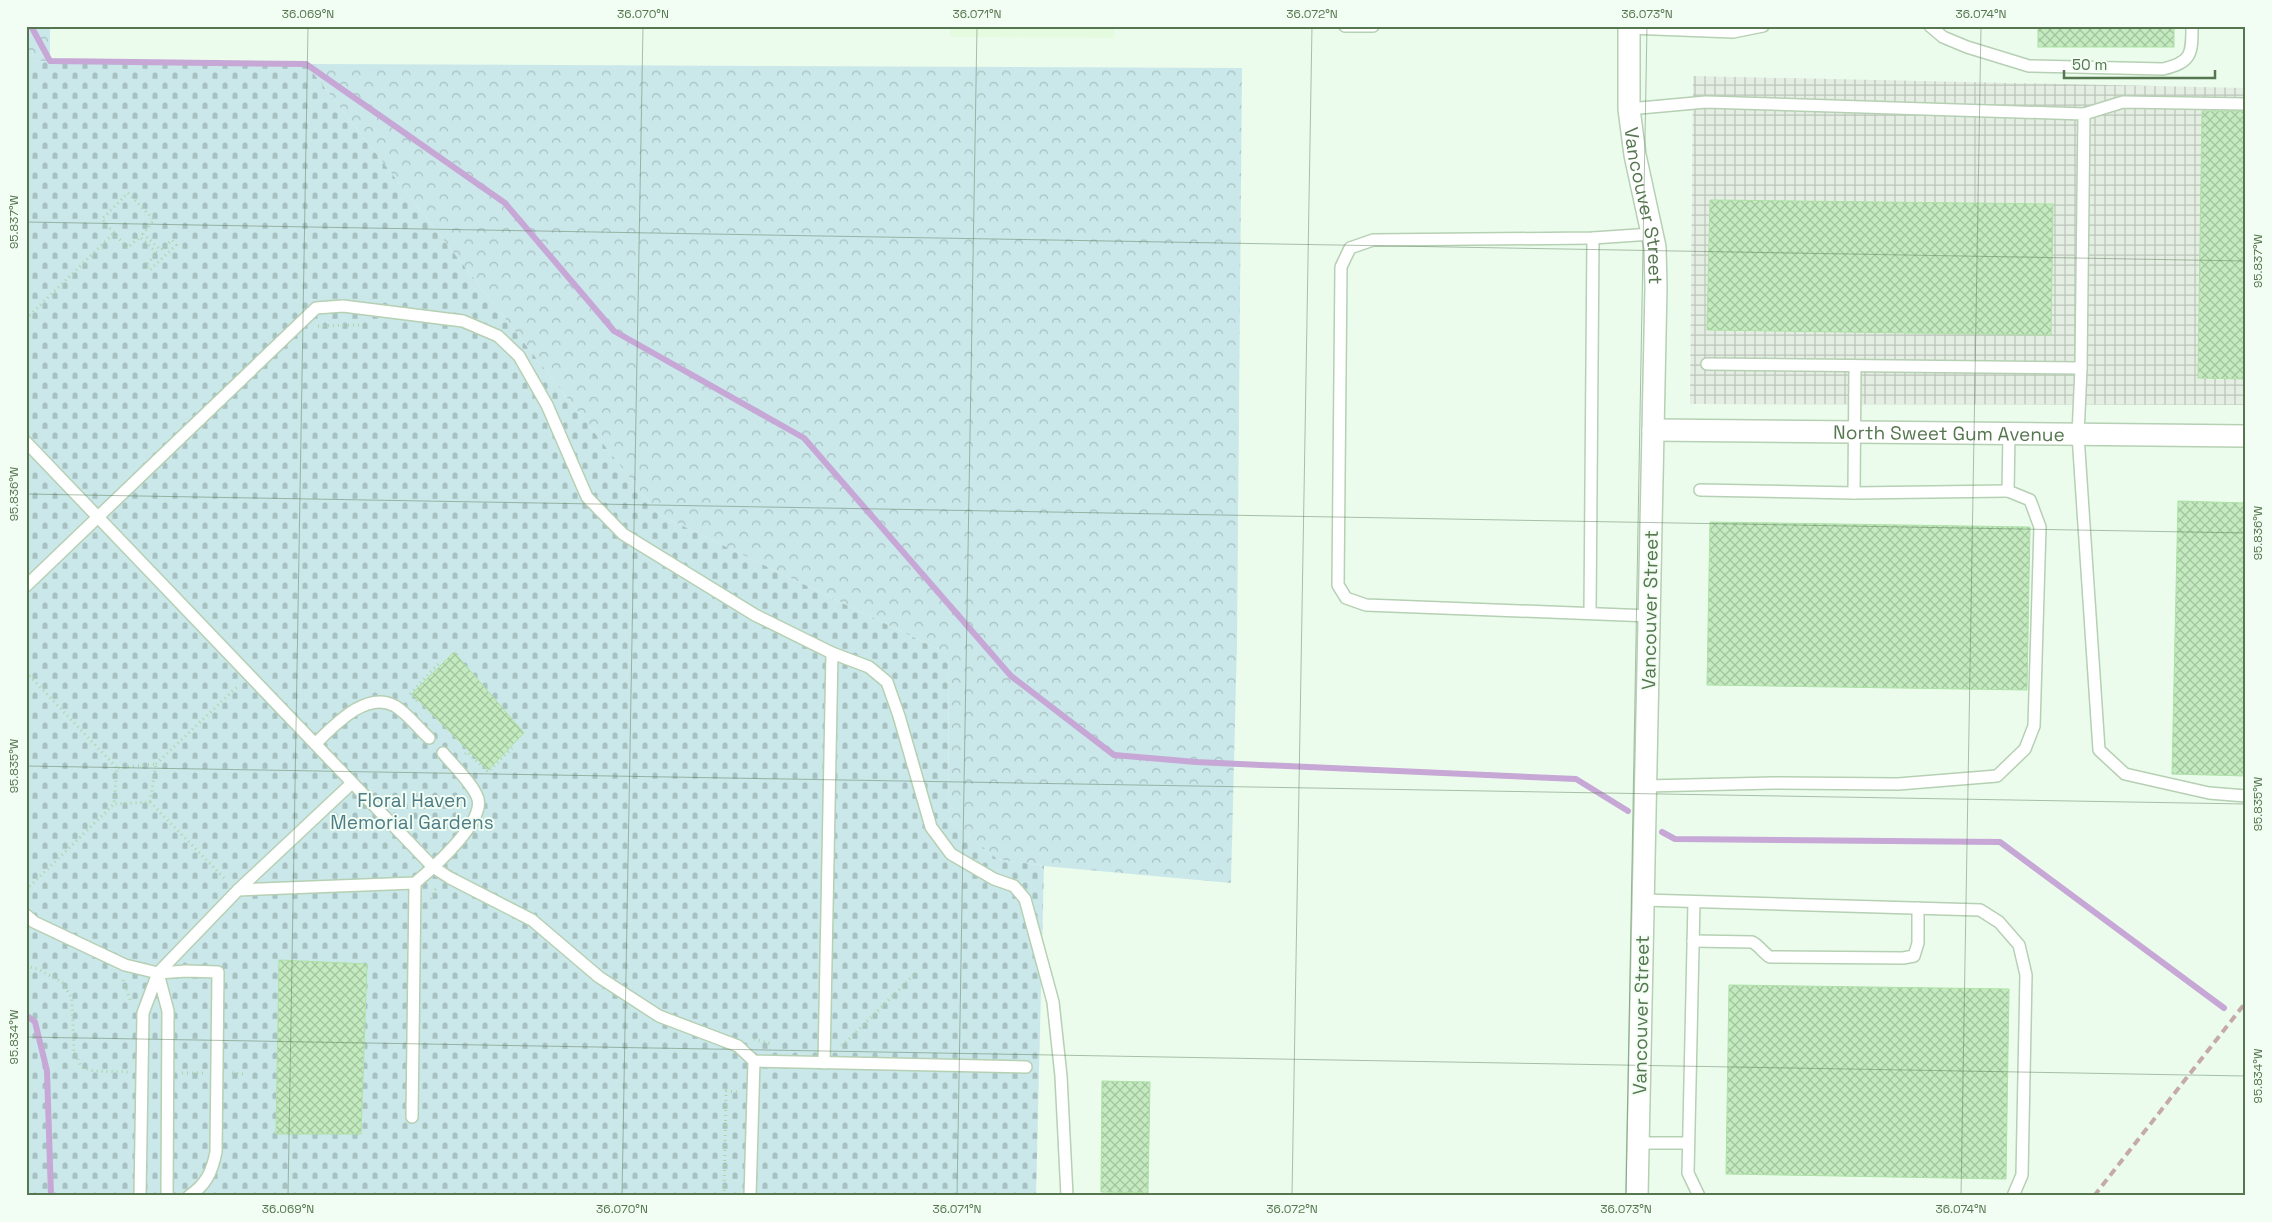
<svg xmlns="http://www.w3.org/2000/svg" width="2272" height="1222" font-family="'Space Grotesk',sans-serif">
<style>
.commercial{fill:#e5fbe0}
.industrial{fill:url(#industrial-grid)}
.forest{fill:url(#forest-crowns)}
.cemetery{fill:url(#cemetery-stones)}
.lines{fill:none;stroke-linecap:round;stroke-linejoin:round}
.stream{stroke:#c6a7d6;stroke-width:6}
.building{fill:url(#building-cross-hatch);stroke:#ade2a5}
.service-casing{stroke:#b6d0b3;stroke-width:14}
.minor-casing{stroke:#b6d0b3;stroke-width:24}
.path{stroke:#acd6a7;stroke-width:3;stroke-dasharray:1 4;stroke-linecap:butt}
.service{stroke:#fff;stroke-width:11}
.minor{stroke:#fff;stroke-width:21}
.rail{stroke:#c6aaa9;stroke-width:4;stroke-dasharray:8 5;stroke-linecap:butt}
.ticks{fill:none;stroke:#55764f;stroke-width:1;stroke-opacity:0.45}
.labels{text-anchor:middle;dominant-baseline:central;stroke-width:4;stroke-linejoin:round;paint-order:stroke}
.street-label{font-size:19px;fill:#55764f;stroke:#f2fef3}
.park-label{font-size:19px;fill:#4d7b87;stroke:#f2fef3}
.neatline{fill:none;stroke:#55764f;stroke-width:2}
.ticks-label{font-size:12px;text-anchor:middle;fill:#55764f}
</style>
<defs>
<pattern id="industrial-grid" width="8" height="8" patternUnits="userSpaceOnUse" patternTransform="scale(1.25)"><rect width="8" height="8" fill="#e4eee3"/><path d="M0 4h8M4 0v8" fill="none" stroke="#bcc5ba"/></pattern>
<pattern id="forest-crowns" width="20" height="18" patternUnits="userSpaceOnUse" patternTransform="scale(1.25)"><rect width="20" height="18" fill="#cae7ea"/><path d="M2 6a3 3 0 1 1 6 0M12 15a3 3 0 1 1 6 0" fill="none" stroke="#a7c0c0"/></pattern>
<pattern id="cemetery-stones" width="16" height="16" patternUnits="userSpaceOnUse" patternTransform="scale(1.25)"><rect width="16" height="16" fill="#cae7ea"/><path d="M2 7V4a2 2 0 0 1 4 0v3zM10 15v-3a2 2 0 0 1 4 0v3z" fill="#a7c0c0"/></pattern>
<pattern id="building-cross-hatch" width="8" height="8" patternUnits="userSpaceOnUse" patternTransform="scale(1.25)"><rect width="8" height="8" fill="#c4ebbf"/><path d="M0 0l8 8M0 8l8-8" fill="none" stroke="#a2c39e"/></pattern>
</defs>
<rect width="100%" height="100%" fill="#ebfced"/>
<!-- commercial -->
<polygon class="commercial" points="951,26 1115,26 1114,38 950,37"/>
<!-- industrial -->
<polygon class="industrial" points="1693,76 2246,88 2246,405 1690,404"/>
<!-- forest -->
<g class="forest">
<rect x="26" y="26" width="24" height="35"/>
<polygon points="306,64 1242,68 1237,643 1231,883 1044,866 997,859 949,818 948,654 658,514"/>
</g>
<!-- cemetery -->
<polygon class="cemetery" points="26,61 306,64 658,514 948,654 949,818 997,859 1044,866 1036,1196 26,1196"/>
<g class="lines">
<!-- stream -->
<g class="stream">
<polyline points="31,26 50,61 306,64 505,203 614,331 804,438 1011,676 1114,755 1196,762 1576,779 1628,811"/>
<polyline points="1662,832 1675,839 2000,842 2224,1008"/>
<polyline points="26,1015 35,1022 47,1071 51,1196"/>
</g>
</g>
<!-- building -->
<g class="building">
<rect x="2038" y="26" width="136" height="21"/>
<polygon points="2202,111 2246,111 2246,379 2198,378"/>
<polygon points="1710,200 2053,204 2051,335 1707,330"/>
<polygon points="2178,501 2246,503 2246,776 2172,774"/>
<polygon points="1710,522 2030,527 2027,690 1707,685"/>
<polygon points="454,652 524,733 488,770 412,694"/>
<polygon points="279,960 367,964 361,1134 276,1134"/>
<polygon points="1729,985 2009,989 2006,1179 1726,1174"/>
<polygon points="1102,1081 1150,1082 1148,1193 1101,1192"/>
</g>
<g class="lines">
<!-- service casing -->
<g class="service-casing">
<g id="service">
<polyline points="1345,26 1373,26"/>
<path d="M1930,26L1943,37L1967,47L2029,66L2163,69C2192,62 2192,54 2192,26"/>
<polyline points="1629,28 1733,32 1763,26"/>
<polyline points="1629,109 1706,102 2084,114 2081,368 2078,435 2099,750 2125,774 2209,793 2246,796"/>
<polyline points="2084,114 2123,102 2246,104"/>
<polyline points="1707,364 2081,368"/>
<polyline points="26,442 433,867 450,878 532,920 599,977 659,1016 738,1046 754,1061 1026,1067"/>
<polyline points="1700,490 1854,493 2008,491"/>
<polyline points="1854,493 1855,366"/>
<polyline points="26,586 316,308 343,306 463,321 498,336 519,356 547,405 587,497 623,534 755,615 832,653 869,667 887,682 899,716 931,827 951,854 994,879 1014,886 1025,899 1053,1002 1061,1076 1067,1196"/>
<polyline points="1590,613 1593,238"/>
<polyline points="1650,616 1366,605 1346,598 1338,585 1341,267 1350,248 1373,240 1593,238 1652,234"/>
<path d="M316,743C334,726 366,690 395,706C407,713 418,728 429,738"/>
<polyline points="1646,786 1773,783 1898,784 1997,776 2025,749 2034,726 2040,527 2030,500 2008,491 2009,434"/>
<path d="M238,890L415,883C433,868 484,823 478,799C474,785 453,765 443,753"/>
<polyline points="1644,900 1980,910 1999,922 2019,945 2026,975 2022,1175 2013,1196"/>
<polyline points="1694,902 1688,1173 1699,1196"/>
<polyline points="26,915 34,922 125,965 158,973 238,890 352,783"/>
<path d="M1693,941L1752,942C1759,945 1763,953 1770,957L1903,958L1914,956L1918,943V908"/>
<path d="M158,973L186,971L218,972L216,1152C212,1172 206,1185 189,1196"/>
<polyline points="158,973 168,1011 167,1196"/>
<polyline points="824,1063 832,653"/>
<polyline points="412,1117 415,883"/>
<polyline points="1639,1143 1688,1143"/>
<polyline points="140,1196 143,1013 158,973"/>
<polyline points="750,1196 754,1061"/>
</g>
</g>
<!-- minor casing -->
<g class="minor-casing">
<g id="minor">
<path id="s1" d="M1629,26V109L1635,155L1655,247L1656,287L1637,1196"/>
<path id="s2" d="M1653,430L2246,436"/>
</g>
</g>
<!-- path -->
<g class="path">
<polygon points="128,193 154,220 143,234 161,250 172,240 176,245 150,270 146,265 157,253 140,237 127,248 102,219"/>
<polyline points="26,319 114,233"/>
<polyline points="318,326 359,325"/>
<polyline points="26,672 117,768 114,804 150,802 156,764 117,768"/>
<polyline points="417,701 410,694 439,663"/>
<polyline points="465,754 467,752 488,772 512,748"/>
<polyline points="156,764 239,685"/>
<polyline points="150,802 226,880"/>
<polyline points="26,890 114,804"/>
<polyline points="431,899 436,888 438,888"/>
<polyline points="26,966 38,969 63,983 72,999 74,1050 81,1067 94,1071 128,1072"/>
<polyline points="123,980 131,1002"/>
<polyline points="754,1039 772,1044"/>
<polyline points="842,1046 916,973"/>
<polyline points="182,1073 203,1073"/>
<polyline points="232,1073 244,1074"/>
<polyline points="724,1196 726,1091 738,1092"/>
</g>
<!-- service -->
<use href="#service" class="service"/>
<!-- minor -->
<use href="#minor" class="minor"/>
<!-- rail -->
<polyline class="rail" points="2094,1196 2246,1002"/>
</g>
<!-- ticks -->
<path class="ticks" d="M26,222L2246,261M26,494L2246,533M26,766L2246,804M26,1037L2246,1076M288,1196L308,26M622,1196L643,26M957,1196L977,26M1292,1196L1312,26M1626,1196L1647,26M1961,1196L1981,26"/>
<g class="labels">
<!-- street labels -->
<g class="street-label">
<text stroke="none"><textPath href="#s1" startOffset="181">Vancouver Street</textPath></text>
<text stroke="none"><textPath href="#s2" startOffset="296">North Sweet Gum Avenue</textPath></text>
<text transform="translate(1650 610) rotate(-89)">Vancouver Street</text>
<text transform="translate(1641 1015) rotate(-89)">Vancouver Street</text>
</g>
<!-- park labels -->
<g class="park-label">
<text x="412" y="800">Floral Haven<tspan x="412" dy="22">Memorial Gardens</tspan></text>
</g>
</g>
<!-- border -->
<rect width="2272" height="1222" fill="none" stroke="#f2fef3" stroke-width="55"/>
<!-- scale -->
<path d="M2064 70v8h151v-8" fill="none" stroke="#55764f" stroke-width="2.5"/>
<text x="2072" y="70" font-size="15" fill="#55764f" stroke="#f2fef3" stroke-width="4" paint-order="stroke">50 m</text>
<rect x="28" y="28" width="2216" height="1166" class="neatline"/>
<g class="ticks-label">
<text x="308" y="18">36.069°N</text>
<text x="643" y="18">36.070°N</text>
<text x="977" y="18">36.071°N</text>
<text x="1312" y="18">36.072°N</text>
<text x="1647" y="18">36.073°N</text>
<text x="1981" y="18">36.074°N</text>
<text transform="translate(14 222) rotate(-90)" y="4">95.837°W</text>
<text transform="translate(2258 261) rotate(-90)" y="4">95.837°W</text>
<text transform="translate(14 494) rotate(-90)" y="4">95.836°W</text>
<text transform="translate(2258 533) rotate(-90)" y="4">95.836°W</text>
<text transform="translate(14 766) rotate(-90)" y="4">95.835°W</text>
<text transform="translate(2258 804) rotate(-90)" y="4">95.835°W</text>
<text transform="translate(14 1037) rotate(-90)" y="4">95.834°W</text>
<text transform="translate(2258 1076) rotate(-90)" y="4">95.834°W</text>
<text x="288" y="1213">36.069°N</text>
<text x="622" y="1213">36.070°N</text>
<text x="957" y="1213">36.071°N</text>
<text x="1292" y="1213">36.072°N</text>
<text x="1626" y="1213">36.073°N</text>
<text x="1961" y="1213">36.074°N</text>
</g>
</svg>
